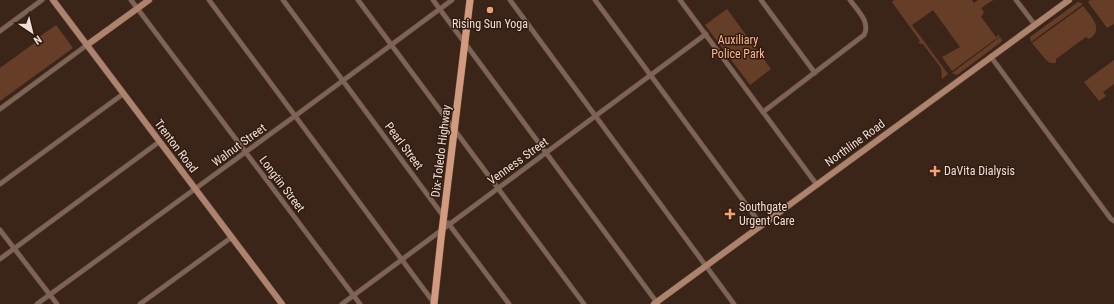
<svg xmlns="http://www.w3.org/2000/svg" width="1114" height="304" font-family="'Roboto Condensed',sans-serif">
<style>
.green{fill:#663e28}
.lines{fill:none;stroke-linecap:round;stroke-linejoin:round}
.street-casing{stroke:#584338;stroke-width:5.5}
.secondary-casing{stroke:#584338;stroke-width:7}
.primary-casing{stroke:#584338;stroke-width:8}
.street{stroke:#7e6456;stroke-width:4.5}
.secondary{stroke:#ad836d;stroke-width:6}
.primary{stroke:#d29b7f;stroke-width:7}
.poi-dot{fill:#f0a279;stroke:#311b0f;stroke-width:1.5}
.labels{text-anchor:middle;dominant-baseline:central;stroke-width:3;stroke-linejoin:round;paint-order:stroke}
.poi-label{font-size:12px;fill:#efdfd8;stroke:#311b0f;text-anchor:start}
.park-label{font-size:12px;fill:#fbb590;stroke:#311b0f}
.street-label{font-size:12px;fill:#efdfd8;stroke:#311b0f}
</style>
<rect width="100%" height="100%" fill="#3b2519"/>
<!-- green -->
<g class="green">
<polygon points="894,0 972,0 974,3 978,0 993,0 981,8 984,12 981,17 996,37 998,35 1000,36 952,71 942,57 960,47 933,10 912,25 948,74 942,79 941,68 923,44 918,43 920,41 892,2"/>
<polygon points="1090,0 1114,0 1114,24 1107,28 1088,2"/>
<polygon points="1078,2 1083,4 1031,42 1030,37"/>
<path d="M1083,6C1091,16 1105,30 1089,39L1086,37L1056,59V63H1050L1046,60L1032,43Z"/>
<polygon points="727,9 771,69 750,85 705,25"/>
<polygon points="56,25 73,48 0,101 0,68 40,39 39,37"/>
<polygon points="1000,37 1002,40 1001,42 957,75 952,73"/>
<polygon points="1114,60 1114,84 1103,92 1106,96 1099,101 1084,82"/>
</g>
<g class="lines">
<!-- street casing -->
<g class="street-casing">
<g id="street">
<polyline points="131,0 360,304"/>
<polyline points="209,0 434,303"/>
<polyline points="283,0 444,217"/>
<polyline points="358,0 584,304"/>
<polyline points="433,0 658,304"/>
<polyline points="510,0 734,304"/>
<polyline points="595,0 762,226"/>
<polyline points="680,0 817,185"/>
<polyline points="761,0 815,73"/>
<polyline points="1016,0 1035,25"/>
<polyline points="0,31 42,0"/>
<polyline points="991,57 1111,219 1114,221"/>
<polyline points="0,109 87,45"/>
<path d="M763,112L864,35C871,22 857,10 850,0"/>
<polyline points="0,184 123,94"/>
<polyline points="448,223 509,304"/>
<polyline points="0,230 57,304"/>
<polyline points="0,259 159,142"/>
<polyline points="37,304 295,116 452,0"/>
<polyline points="140,304 232,237"/>
<polyline points="342,304 706,34"/>
</g>
</g>
<!-- secondary casing -->
<g class="secondary-casing">
<g id="secondary">
<polyline points="53,0 282,304"/>
<polyline points="87,45 149,0"/>
<polyline points="654,304 1069,0"/>
</g>
</g>
<!-- primary casing -->
<g class="primary-casing">
<polyline id="primary" points="434,304 441,239 470,0"/>
</g>
<!-- street -->
<use href="#street" class="street"/>
<!-- secondary -->
<use href="#secondary" class="secondary"/>
<!-- primary -->
<use href="#primary" class="primary"/>
</g>
<!-- markers -->
<g class="poi-dot">
<circle cx="490" cy="10" r="4"/>
<path d="M933 165h4v4h4v4h-4v4h-4v-4h-4v-4h4z"/>
<path d="M728 208h4v4h4v4h-4v4h-4v-4h-4v-4h4z"/>
</g>
<g class="labels">
<!-- poi labels -->
<g class="poi-label">
<text x="490" y="24" text-anchor="middle">Rising Sun Yoga</text>
<text x="944" y="171">DaVita Dialysis</text>
<text x="739" y="207">Southgate<tspan x="739" dy="14">Urgent Care</tspan></text>
</g>
<!-- park labels -->
<g class="park-label">
<text x="738" y="40">Auxiliary<tspan x="738" dy="14">Police Park</tspan></text>
</g>
<!-- street labels -->
<g class="street-label">
<text transform="translate(855 143) rotate(-36)">Northline Road</text>
<text transform="translate(239 145) rotate(-36)">Walnut Street</text>
<text transform="translate(176 146) rotate(53)">Trenton Road</text>
<text transform="translate(404 146) rotate(53)">Pearl Street</text>
<text transform="translate(441 151) rotate(-83)">Dix-Toledo Highway</text>
<text transform="translate(518 161) rotate(-36)">Venness Street</text>
<text transform="translate(282 184) rotate(53)">Longtin Street</text>
</g>
</g>
<!-- north arrow -->
<g transform="translate(32 32) rotate(145)" stroke="#311b0f" stroke-width="3" paint-order="stroke">
<path d="M0-3L7 15L0 10L-7 15Z" fill="#efdfd8"/>
<text y="-6" font-size="11" font-weight="bold" text-anchor="middle" fill="#efdfd8">N</text>
</g>
</svg>
